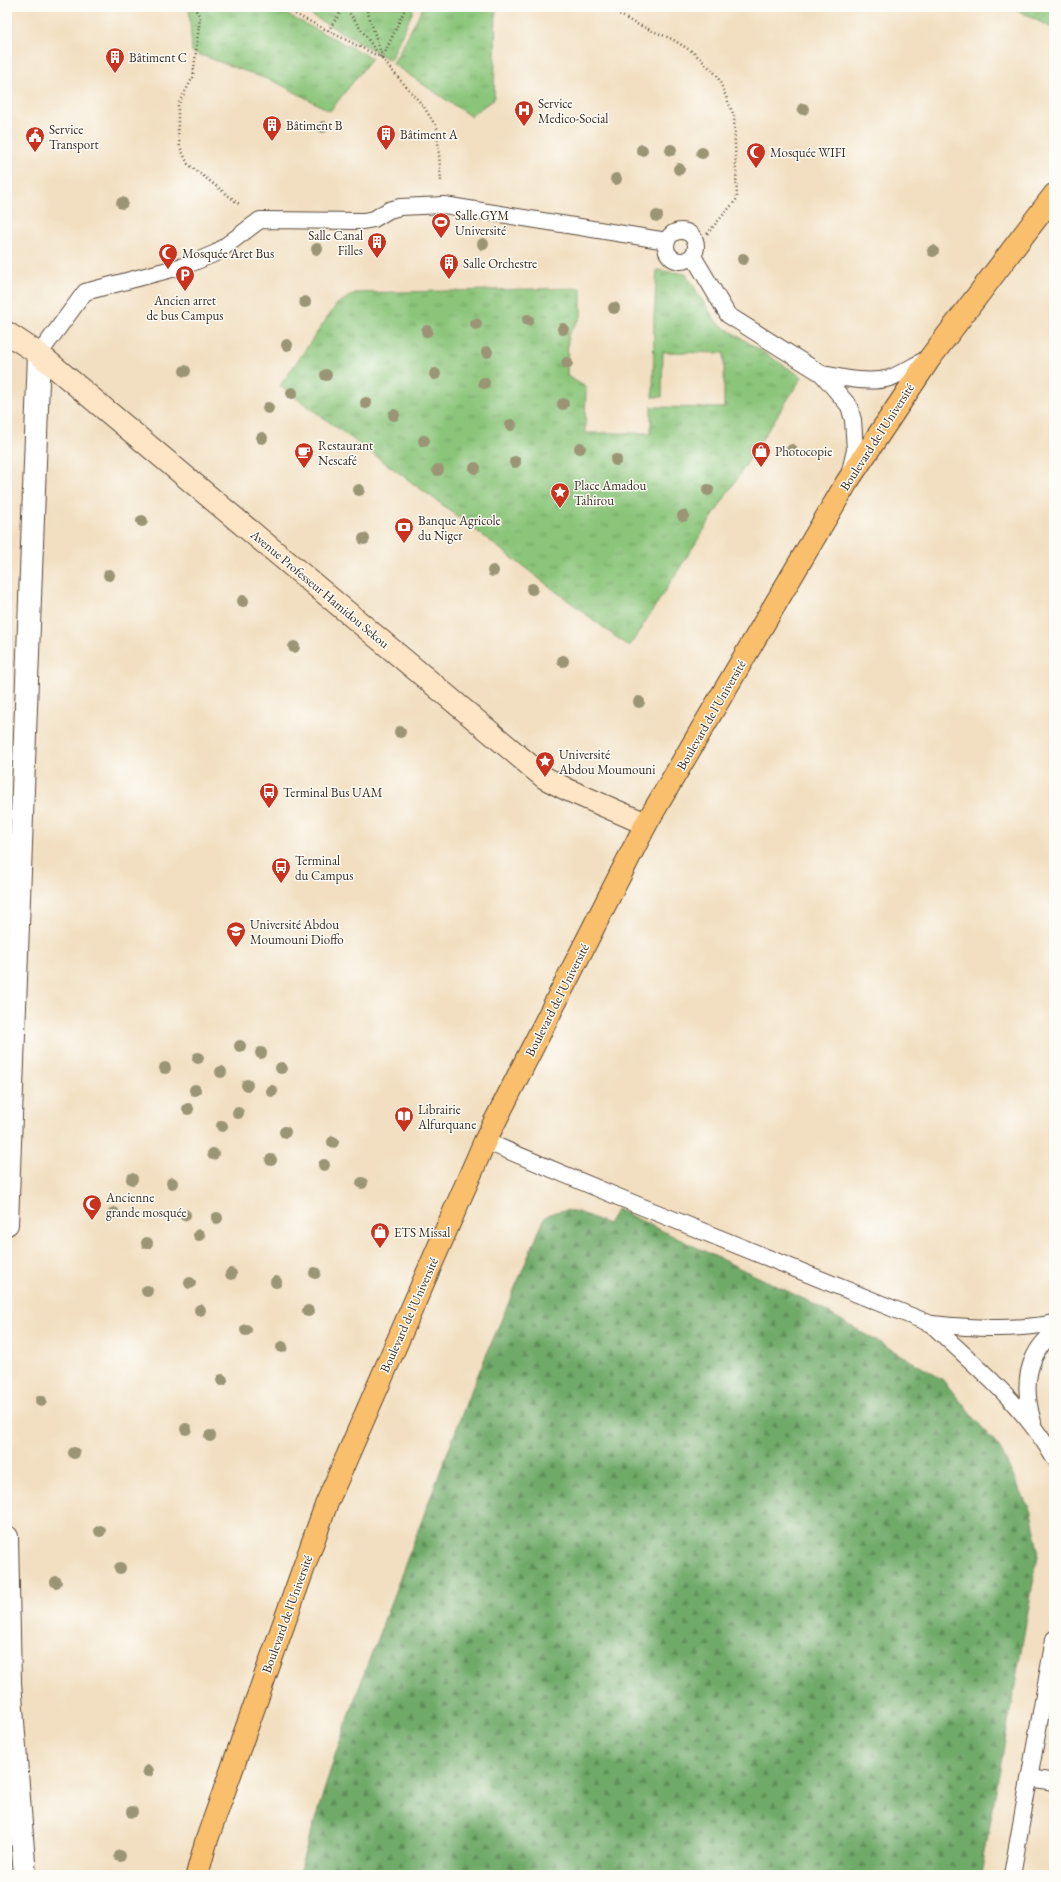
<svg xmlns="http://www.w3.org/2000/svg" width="1061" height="1882" font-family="'EB Garamond',serif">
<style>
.grass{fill:url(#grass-tufts);stroke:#62784c}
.forest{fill:url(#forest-firs);stroke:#556a44}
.garden{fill:url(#garden-furrows);stroke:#62784c}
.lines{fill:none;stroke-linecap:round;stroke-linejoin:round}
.lane-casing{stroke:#564536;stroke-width:18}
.street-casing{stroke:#564536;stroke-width:24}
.secondary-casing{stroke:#564536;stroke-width:24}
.primary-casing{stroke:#564536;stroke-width:24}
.path{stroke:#564536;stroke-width:2.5;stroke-dasharray:1 3;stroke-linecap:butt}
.lane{stroke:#fff;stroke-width:16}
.street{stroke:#fff;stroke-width:22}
.secondary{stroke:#fde5c5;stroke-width:22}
.primary{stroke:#f9bf6d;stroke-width:22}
.tree{fill:#9b9576}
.labels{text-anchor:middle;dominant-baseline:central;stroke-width:3;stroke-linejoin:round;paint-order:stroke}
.poi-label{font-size:13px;fill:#3b2a1e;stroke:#fdfcf7;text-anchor:start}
.street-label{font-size:13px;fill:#3b2a1e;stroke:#fdfcf7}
</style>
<defs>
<pattern id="grass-tufts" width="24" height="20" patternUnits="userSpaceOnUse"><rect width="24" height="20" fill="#8ac579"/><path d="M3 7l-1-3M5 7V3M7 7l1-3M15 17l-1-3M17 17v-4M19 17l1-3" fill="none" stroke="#72a063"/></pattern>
<pattern id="forest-firs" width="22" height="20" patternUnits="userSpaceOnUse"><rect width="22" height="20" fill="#6faa69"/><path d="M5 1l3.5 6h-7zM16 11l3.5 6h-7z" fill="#5c8b56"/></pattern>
<pattern id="garden-furrows" width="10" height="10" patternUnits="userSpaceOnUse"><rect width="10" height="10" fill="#8ac579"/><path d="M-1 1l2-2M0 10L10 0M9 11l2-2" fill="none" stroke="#72a063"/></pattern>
</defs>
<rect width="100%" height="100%" fill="#fdfcf7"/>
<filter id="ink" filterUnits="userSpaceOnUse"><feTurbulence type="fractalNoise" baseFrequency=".025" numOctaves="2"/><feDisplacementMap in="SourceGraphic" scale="8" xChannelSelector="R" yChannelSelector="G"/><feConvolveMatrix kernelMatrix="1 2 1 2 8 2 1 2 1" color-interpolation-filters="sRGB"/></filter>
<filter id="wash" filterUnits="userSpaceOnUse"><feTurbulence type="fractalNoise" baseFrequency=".012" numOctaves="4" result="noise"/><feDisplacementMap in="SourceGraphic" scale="16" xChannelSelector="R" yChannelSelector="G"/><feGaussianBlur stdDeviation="0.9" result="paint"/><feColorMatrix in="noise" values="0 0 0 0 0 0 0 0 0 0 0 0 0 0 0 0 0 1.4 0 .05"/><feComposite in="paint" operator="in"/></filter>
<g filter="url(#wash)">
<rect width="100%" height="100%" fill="#f2dfc1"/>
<!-- grass -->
<g class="grass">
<polygon points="189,7 272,7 372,58 330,111 278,83 192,52"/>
<polygon points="297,7 412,7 413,11 390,60"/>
<polygon points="423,7 496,7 494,99 470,116 393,64"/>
<polygon points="657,270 686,274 716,322 802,377 629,647 444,506 280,386 337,304 355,293 581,288 581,317 568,335 567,376 586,387 585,433 651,433 651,407 724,408 724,353 663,352 662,397 653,397 654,317"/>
</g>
<!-- forest -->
<path class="forest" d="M617,1209L808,1301L942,1379L1000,1449L1031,1512L1039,1550L981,1875H298L335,1755L366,1668L468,1398L545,1217C568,1202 586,1216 608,1224Z"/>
<!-- garden -->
<polygon class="garden" points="1011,7 1054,7 1054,29"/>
</g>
<g filter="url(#ink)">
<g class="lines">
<!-- lane casing -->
<g class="lane-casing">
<g id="lane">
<circle cx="681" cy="246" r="15"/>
<polyline points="693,256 728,315 822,374 849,406 853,420 855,450 850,471"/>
<polyline points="39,354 85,292 187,265 216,253 260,220 363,221 374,219 389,210 400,207 444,205 667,241"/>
<path d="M822,374C843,378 868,384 890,378C903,373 916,364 929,358"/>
<path d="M485,1141L623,1199L931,1324C972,1328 1013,1331 1054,1323"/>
<path d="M931,1324C975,1365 1024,1405 1054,1458"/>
<path d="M1033,1422C1023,1389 1025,1356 1054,1332"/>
<polyline points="1030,1778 1054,1782"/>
<polyline points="1012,1875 1054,1639"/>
</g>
</g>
<!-- street casing -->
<g class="street-casing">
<g id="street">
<polyline points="7,1224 39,354"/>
<polyline points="7,1537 10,1683 25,1875"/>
</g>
</g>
<!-- secondary casing -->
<g class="secondary-casing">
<polyline id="secondary" points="7,333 39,354 545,778 568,790 646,824"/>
</g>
<!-- primary casing -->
<g class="primary-casing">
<polyline id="primary" points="197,1875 206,1842 326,1505 485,1141 646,824 847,482 930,358 1054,195"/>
</g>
<!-- path -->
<g class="path">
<polyline points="194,7 200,17 193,77 178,105 178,131 180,147 188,164 239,204"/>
<polyline points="281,7 382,58"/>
<polyline points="345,7 382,59 424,107 437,128 441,181"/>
<polyline points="366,7 382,56"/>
<polyline points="611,7 612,10 634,23 672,39 693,52 717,75 734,116 737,199 706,235"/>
<polyline points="328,31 344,7"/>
<polyline points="382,59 406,7"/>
</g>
<!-- lane -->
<use href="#lane" class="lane"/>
<!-- street -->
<use href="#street" class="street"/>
<!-- secondary -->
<use href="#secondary" class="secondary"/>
<!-- primary -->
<use href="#primary" class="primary"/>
</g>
<!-- trees -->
<g class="tree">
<circle cx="803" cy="109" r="6"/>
<circle cx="323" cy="127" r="6"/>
<circle cx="642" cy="150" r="6"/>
<circle cx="671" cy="150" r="6"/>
<circle cx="702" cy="153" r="6"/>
<circle cx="679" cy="169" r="6"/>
<circle cx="616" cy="179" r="6"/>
<circle cx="122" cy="203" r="6"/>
<circle cx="657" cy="216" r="6"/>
<circle cx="483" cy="244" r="6"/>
<circle cx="317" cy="249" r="6"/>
<circle cx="933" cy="251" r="6"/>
<circle cx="743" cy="259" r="6"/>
<circle cx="305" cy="302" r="6"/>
<circle cx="614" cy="308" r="6"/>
<circle cx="528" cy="320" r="6"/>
<circle cx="476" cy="324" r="6"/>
<circle cx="563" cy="329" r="6"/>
<circle cx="427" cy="331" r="6"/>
<circle cx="287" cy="345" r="6"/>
<circle cx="487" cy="352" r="6"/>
<circle cx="567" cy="363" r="6"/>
<circle cx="185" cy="371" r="6"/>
<circle cx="435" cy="374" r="6"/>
<circle cx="326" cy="375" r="6"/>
<circle cx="484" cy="383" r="6"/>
<circle cx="292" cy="393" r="6"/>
<circle cx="366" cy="403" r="6"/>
<circle cx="563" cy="404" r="6"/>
<circle cx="268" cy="408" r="6"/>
<circle cx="394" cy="415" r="6"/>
<circle cx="511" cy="425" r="6"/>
<circle cx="262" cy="438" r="6"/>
<circle cx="424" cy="441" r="6"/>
<circle cx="580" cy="448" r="6"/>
<circle cx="792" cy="450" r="6"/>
<circle cx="616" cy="460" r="6"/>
<circle cx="515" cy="462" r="6"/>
<circle cx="475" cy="468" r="6"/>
<circle cx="438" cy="470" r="6"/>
<circle cx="359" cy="490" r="6"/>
<circle cx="708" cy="490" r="6"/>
<circle cx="683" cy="516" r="6"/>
<circle cx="142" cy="521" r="6"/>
<circle cx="364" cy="539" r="6"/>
<circle cx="493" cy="571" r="6"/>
<circle cx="109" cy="575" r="6"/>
<circle cx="532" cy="589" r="6"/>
<circle cx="243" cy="601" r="6"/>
<circle cx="294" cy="647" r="6"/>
<circle cx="563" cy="661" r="6"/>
<circle cx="639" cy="702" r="6"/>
<circle cx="400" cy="732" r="6"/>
<circle cx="240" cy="1046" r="6"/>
<circle cx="261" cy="1053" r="6"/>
<circle cx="198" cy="1058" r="6"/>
<circle cx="165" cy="1068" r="6"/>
<circle cx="281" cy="1068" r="6"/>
<circle cx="221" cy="1072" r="6"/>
<circle cx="247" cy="1085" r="6"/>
<circle cx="195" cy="1090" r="6"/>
<circle cx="272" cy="1091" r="6"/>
<circle cx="188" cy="1109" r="6"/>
<circle cx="238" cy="1113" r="6"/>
<circle cx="222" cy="1126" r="6"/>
<circle cx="285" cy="1132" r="6"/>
<circle cx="333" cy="1142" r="6"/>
<circle cx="213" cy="1154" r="6"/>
<circle cx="271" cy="1160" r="6"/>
<circle cx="324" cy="1165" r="6"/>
<circle cx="132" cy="1179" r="6"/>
<circle cx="172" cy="1183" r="6"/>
<circle cx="362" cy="1183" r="6"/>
<circle cx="114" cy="1213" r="6"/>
<circle cx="185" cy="1215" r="6"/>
<circle cx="217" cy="1218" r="6"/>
<circle cx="199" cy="1235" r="6"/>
<circle cx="147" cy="1243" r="6"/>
<circle cx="315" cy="1273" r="6"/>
<circle cx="231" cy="1274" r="6"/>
<circle cx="276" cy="1282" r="6"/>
<circle cx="190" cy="1283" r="6"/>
<circle cx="147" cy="1291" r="6"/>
<circle cx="200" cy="1310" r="6"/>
<circle cx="308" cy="1311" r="6"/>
<circle cx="246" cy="1330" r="6"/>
<circle cx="282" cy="1347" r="6"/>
<circle cx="222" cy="1380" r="6"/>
<circle cx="41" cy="1401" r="6"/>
<circle cx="186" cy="1429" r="6"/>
<circle cx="210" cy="1436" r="6"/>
<circle cx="74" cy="1453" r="6"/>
<circle cx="100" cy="1531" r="6"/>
<circle cx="120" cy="1568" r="6"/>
<circle cx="56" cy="1582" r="6"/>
<circle cx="148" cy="1771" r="6"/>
<circle cx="132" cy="1812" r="6"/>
<circle cx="120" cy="1856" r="6"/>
</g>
</g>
<!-- icons -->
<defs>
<g id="building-pin" transform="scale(1)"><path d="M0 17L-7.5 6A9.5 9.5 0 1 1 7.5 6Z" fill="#c8321e" stroke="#fdfcf7"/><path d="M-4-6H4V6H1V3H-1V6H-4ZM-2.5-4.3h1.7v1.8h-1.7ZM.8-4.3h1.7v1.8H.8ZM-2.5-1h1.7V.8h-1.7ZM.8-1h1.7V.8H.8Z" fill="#fff"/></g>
<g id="hospital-pin" transform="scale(1)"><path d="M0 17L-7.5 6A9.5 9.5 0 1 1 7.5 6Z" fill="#c8321e" stroke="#fdfcf7"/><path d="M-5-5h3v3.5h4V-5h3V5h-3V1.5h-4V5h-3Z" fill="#fff"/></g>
<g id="civic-pin" transform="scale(1)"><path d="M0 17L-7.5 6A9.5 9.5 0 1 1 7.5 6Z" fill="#c8321e" stroke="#fdfcf7"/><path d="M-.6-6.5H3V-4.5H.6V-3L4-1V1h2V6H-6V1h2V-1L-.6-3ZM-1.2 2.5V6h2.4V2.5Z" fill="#fff"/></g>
<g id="mosque-pin" transform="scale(1)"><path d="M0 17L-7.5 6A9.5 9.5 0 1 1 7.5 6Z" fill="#c8321e" stroke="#fdfcf7"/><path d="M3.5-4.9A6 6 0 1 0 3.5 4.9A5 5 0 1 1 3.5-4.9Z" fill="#fff"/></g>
<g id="stadium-pin" transform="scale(1)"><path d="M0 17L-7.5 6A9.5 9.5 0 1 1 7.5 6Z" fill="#c8321e" stroke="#fdfcf7"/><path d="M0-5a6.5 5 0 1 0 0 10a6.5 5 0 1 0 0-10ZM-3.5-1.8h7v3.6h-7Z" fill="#fff"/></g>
<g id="parking-pin" transform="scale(1)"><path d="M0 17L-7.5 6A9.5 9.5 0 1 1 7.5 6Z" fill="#c8321e" stroke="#fdfcf7"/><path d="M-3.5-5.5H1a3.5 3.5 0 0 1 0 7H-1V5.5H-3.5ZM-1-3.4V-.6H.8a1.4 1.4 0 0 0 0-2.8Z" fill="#fff"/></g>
<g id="shop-pin" transform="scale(1)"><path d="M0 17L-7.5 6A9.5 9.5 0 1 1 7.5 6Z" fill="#c8321e" stroke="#fdfcf7"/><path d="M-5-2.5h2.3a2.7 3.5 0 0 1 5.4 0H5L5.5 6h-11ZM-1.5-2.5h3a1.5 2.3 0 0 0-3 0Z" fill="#fff"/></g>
<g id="cafe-pin" transform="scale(1)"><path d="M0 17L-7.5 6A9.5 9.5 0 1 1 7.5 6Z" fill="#c8321e" stroke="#fdfcf7"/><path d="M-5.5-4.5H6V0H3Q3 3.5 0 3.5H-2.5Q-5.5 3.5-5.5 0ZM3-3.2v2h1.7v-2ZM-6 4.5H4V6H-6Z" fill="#fff"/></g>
<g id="sight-pin" transform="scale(1)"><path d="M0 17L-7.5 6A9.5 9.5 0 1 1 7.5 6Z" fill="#c8321e" stroke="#fdfcf7"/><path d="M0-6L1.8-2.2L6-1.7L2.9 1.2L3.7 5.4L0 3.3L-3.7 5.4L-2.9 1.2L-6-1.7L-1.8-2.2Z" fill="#fff"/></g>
<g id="bank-pin" transform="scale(1)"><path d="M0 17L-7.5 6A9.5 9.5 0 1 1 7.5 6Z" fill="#c8321e" stroke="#fdfcf7"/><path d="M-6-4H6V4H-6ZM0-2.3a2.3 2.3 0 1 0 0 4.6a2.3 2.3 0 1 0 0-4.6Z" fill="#fff"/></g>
<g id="bus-pin" transform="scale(1)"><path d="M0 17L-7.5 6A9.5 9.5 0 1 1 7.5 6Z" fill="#c8321e" stroke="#fdfcf7"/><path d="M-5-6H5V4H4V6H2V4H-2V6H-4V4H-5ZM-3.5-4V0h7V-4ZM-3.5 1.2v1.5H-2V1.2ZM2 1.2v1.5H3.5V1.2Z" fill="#fff"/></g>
<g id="university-pin" transform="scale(1)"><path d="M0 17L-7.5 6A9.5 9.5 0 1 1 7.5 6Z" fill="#c8321e" stroke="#fdfcf7"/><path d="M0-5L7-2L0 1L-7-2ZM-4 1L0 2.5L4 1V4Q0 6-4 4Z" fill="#fff"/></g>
<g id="library-pin" transform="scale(1)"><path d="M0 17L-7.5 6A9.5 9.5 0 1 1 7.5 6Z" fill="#c8321e" stroke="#fdfcf7"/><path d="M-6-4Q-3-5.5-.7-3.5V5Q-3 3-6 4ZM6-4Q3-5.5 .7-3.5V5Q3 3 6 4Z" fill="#fff"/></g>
</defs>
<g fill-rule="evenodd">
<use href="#building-pin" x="115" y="57"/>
<use href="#hospital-pin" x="524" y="110"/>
<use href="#building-pin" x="272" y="125"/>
<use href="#building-pin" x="386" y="134"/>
<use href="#civic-pin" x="35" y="136"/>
<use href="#mosque-pin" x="756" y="152"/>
<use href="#stadium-pin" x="441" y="222"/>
<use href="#building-pin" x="377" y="242"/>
<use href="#mosque-pin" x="168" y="253"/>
<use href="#building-pin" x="449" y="263"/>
<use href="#parking-pin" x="185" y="275"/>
<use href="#shop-pin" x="761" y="451"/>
<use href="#cafe-pin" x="304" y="452"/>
<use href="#sight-pin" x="560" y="492"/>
<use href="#bank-pin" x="404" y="527"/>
<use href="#sight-pin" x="545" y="761"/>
<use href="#bus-pin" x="269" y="792"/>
<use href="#bus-pin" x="281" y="867"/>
<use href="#university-pin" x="236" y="931"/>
<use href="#library-pin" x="404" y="1116"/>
<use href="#mosque-pin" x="92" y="1204"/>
<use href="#shop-pin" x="380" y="1232"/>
</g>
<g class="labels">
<!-- poi labels -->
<g class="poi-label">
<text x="129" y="57">Bâtiment C</text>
<text x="538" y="103">Service<tspan x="538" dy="15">Medico-Social</tspan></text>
<text x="286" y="125">Bâtiment B</text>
<text x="49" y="129">Service<tspan x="49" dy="15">Transport</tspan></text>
<text x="400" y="134">Bâtiment A</text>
<text x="770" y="152">Mosquée WIFI</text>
<text x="455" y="215">Salle GYM<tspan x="455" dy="15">Université</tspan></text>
<text x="363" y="235" text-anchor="end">Salle Canal<tspan x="363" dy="15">Filles</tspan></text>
<text x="182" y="253">Mosquée Aret Bus</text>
<text x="463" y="263">Salle Orchestre</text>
<text x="185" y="300" text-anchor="middle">Ancien arret<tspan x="185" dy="15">de bus Campus</tspan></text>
<text x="318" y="445">Restaurant<tspan x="318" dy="15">Nescafé</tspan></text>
<text x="775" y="451">Photocopie</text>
<text x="574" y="485">Place Amadou<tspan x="574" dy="15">Tahirou</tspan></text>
<text x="418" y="520">Banque Agricole<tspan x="418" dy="15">du Niger</tspan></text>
<text x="559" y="754">Université<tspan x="559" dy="15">Abdou Moumouni</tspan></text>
<text x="283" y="792">Terminal Bus UAM</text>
<text x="295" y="860">Terminal<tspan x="295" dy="15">du Campus</tspan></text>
<text x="250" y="924">Université Abdou<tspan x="250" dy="15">Moumouni Dioffo</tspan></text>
<text x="418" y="1109">Librairie<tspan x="418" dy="15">Alfurquane</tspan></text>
<text x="106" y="1197">Ancienne<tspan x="106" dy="15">grande mosquée</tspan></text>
<text x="394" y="1232">ETS Missal</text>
</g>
<!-- street labels -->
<g class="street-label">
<text transform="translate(877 437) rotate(-57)">Boulevard de l'Université</text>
<text transform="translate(320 589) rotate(40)">Avenue Professeur Hamidou Sekou</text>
<text transform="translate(711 715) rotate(-60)">Boulevard de l'Université</text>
<text transform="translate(557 1000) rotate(-63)">Boulevard de l'Université</text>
<text transform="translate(409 1315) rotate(-66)">Boulevard de l'Université</text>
<text transform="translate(287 1614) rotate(-70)">Boulevard de l'Université</text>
</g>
</g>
<!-- margin -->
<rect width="1061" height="1882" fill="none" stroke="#fdfcf7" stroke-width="24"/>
</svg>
